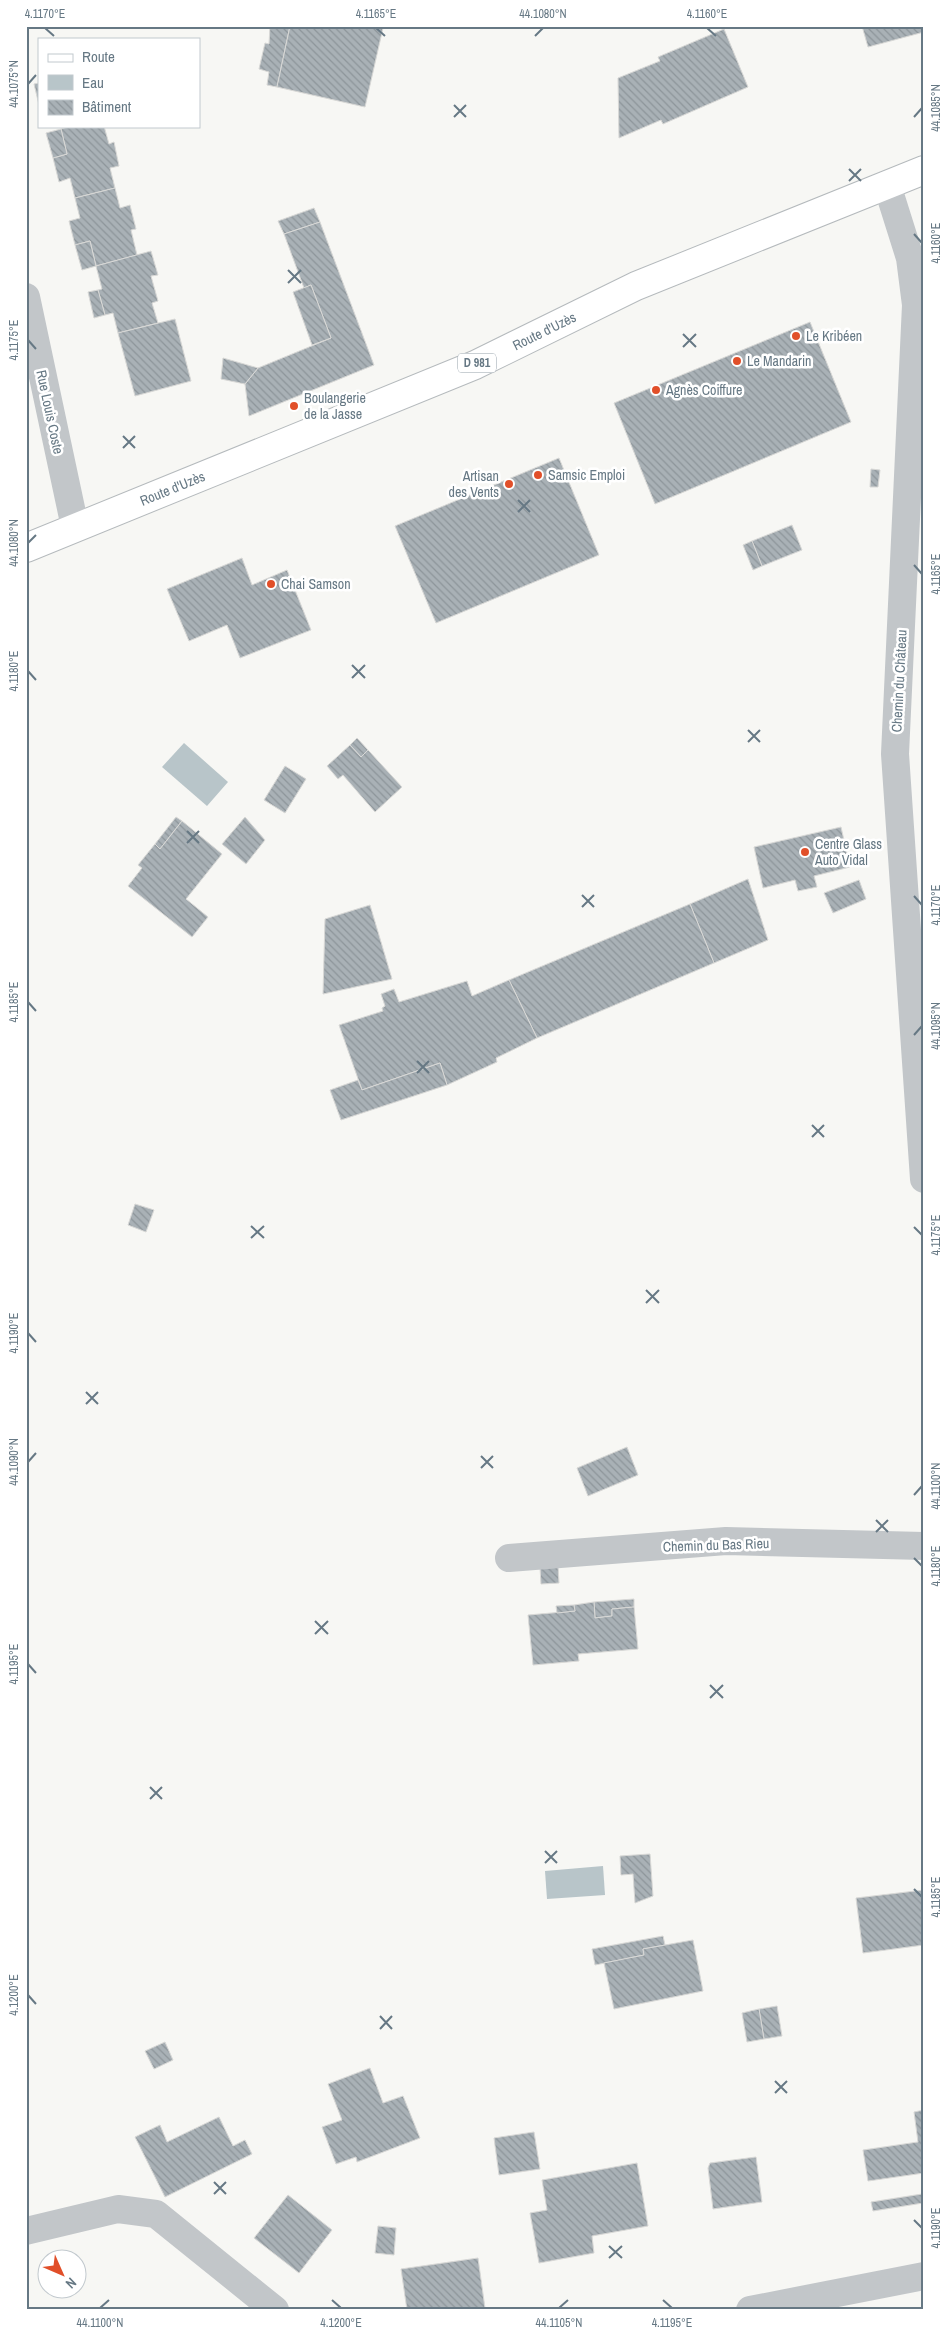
<svg xmlns="http://www.w3.org/2000/svg" width="950" height="2336" font-family="'Archivo Narrow',sans-serif">
<style>
.water{fill:#b8c5c9}
.building{fill:url(#building-back-hatch);stroke:#d8d8d6}
.lines{fill:none;stroke-linecap:round;stroke-linejoin:round}
.primary-casing{stroke:#b5babd;stroke-width:30}
.minor{stroke:#c2c6c9;stroke-width:28}
.tertiary{stroke:#c2c6c9;stroke-width:28}
.primary{stroke:#fff;stroke-width:28}
.ticks{fill:none;stroke:#667884;stroke-width:2}
.poi-dot{fill:#e14f29;stroke:#fff;stroke-width:2}
.labels{text-anchor:middle;dominant-baseline:central;stroke-width:5;stroke-linejoin:round;paint-order:stroke}
.shield{fill:#fff;stroke:#94a0a9;stroke-width:1}
.shield-label{font-size:12px;font-weight:bold;fill:#667884}
.street-label{font-size:14px;fill:#667884;stroke:#fff}
.poi-label{font-size:14px;fill:#667884;stroke:#fff;text-anchor:start}
.neatline{fill:none;stroke:#667884;stroke-width:2}
.ticks-label{font-size:12px;text-anchor:middle;fill:#667884}
</style>
<defs>
<pattern id="building-back-hatch" width="6" height="6" patternUnits="userSpaceOnUse" patternTransform="scale(1.25)"><rect width="6" height="6" fill="#a9b1b6"/><path d="M-1 5l2 2M0 0l6 6M5-1l2 2" fill="none" stroke="#8d959a"/></pattern>
</defs>
<rect width="100%" height="100%" fill="#f7f7f4"/>
<!-- water -->
<g class="water">
<polygon points="184,743 228,782 207,806 162,767"/>
<polygon points="603,1866 605,1895 547,1899 545,1871"/>
</g>
<!-- building -->
<g class="building">
<polygon points="270,26 290,26 277,87 267,85 269,72 259,69 265,43 269,44"/>
<polygon points="290,26 383,28 365,107 277,87"/>
<polygon points="862,26 924,26 924,32 868,47"/>
<polygon points="724,29 748,87 663,124 661,120 619,138 618,78 660,61 658,57"/>
<polygon points="39,83 39,105 34,84"/>
<polygon points="71,126 104,126 109,144 114,142 119,166 110,168 115,188 75,198 70,178 59,182 53,158 67,154 61,129"/>
<polygon points="61,129 67,154 53,158 46,133"/>
<polygon points="115,188 120,208 130,205 136,229 131,230 137,255 96,266 90,241 75,245 69,221 80,218 75,198"/>
<polygon points="314,208 320,222 284,234 278,221"/>
<polygon points="320,222 374,365 249,416 245,384 258,368 331,338 311,285 304,288 284,234"/>
<polygon points="90,241 96,266 82,270 75,245"/>
<polygon points="151,251 158,275 151,276 158,301 152,303 158,323 118,333 113,313 105,315 98,290 102,289 96,266"/>
<polygon points="311,285 331,338 312,345 293,292"/>
<polygon points="98,290 105,315 94,318 88,292"/>
<polygon points="175,319 191,381 135,396 118,333"/>
<polygon points="810,322 851,422 655,504 614,403"/>
<polygon points="223,358 258,368 245,384 221,379"/>
<polygon points="559,458 599,555 436,623 395,526"/>
<polygon points="871,469 880,470 878,487 870,487"/>
<polygon points="792,525 802,550 762,566 752,541"/>
<polygon points="752,541 762,566 753,570 743,545"/>
<polygon points="242,558 252,585 287,570 311,630 240,658 227,625 189,641 167,589"/>
<polygon points="357,738 368,750 361,757 350,745"/>
<polygon points="350,745 361,757 368,750 402,787 375,812 343,775 338,779 327,766"/>
<polygon points="285,766 306,779 285,813 264,800"/>
<polygon points="176,817 182,821 160,849 155,844"/>
<polygon points="245,817 265,840 246,864 222,844"/>
<polygon points="182,821 222,854 186,899 208,917 192,937 128,886 142,868 138,865 155,844 160,849"/>
<polygon points="841,827 850,867 814,876 817,887 798,891 795,880 763,888 754,847"/>
<polygon points="748,879 768,940 714,963 690,904"/>
<polygon points="859,880 866,899 833,913 824,893"/>
<polygon points="690,904 714,963 537,1038 509,980"/>
<polygon points="370,905 392,979 323,994 325,919"/>
<polygon points="509,980 537,1038 496,1058 497,1062 447,1085 440,1063 362,1090 339,1025 383,1011 382,1008 385,1006 381,994 394,989 399,1002 467,981 472,996"/>
<polygon points="440,1063 447,1085 341,1120 330,1090 358,1080 362,1090"/>
<polygon points="135,1204 154,1210 146,1232 128,1225"/>
<polygon points="627,1447 638,1475 588,1496 577,1468"/>
<polygon points="558,1566 559,1583 541,1584 540,1567"/>
<polygon points="634,1599 634,1607 612,1609 612,1616 595,1618 594,1602"/>
<polygon points="594,1602 595,1618 612,1616 612,1609 634,1607 638,1649 578,1654 579,1661 533,1665 528,1615 575,1611 574,1605"/>
<polygon points="574,1605 575,1611 557,1613 556,1606"/>
<polygon points="650,1854 653,1896 635,1903 633,1874 621,1875 620,1856"/>
<polygon points="924,1890 924,1945 863,1953 856,1898"/>
<polygon points="663,1936 665,1945 643,1949 644,1955 595,1965 592,1949"/>
<polygon points="693,1940 703,1991 614,2009 604,1963 644,1955 643,1949"/>
<polygon points="777,2006 782,2036 764,2039 759,2009"/>
<polygon points="759,2009 764,2039 747,2042 742,2013"/>
<polygon points="165,2042 173,2060 154,2069 145,2051"/>
<polygon points="370,2068 383,2103 403,2096 420,2138 357,2162 356,2157 336,2164 322,2127 342,2120 328,2084"/>
<polygon points="924,2110 924,2173 868,2181 863,2150 918,2142 914,2112"/>
<polygon points="219,2117 233,2146 245,2140 252,2154 165,2197 135,2137 160,2125 167,2142"/>
<polygon points="534,2132 540,2169 499,2175 494,2138"/>
<polygon points="756,2157 762,2202 713,2209 708,2168 710,2163"/>
<polygon points="637,2163 648,2226 592,2236 594,2253 539,2263 530,2213 547,2210 542,2180"/>
<polygon points="922,2194 923,2203 873,2211 871,2202"/>
<polygon points="288,2195 332,2230 299,2273 254,2238"/>
<polygon points="378,2226 396,2228 394,2255 375,2253"/>
<polygon points="478,2258 485,2308 407,2310 401,2269"/>
</g>
<g class="lines">
<!-- primary casing -->
<g class="primary-casing">
<g id="primary">
<path id="s1" d="M26,548L475,365L636,286L924,170"/>
</g>
</g>
<!-- minor -->
<g class="minor">
<polyline points="887,185 910,258 916,305 895,754 924,1179"/>
<polyline points="26,297 75,527"/>
<polyline points="509,1558 726,1541 924,1546"/>
</g>
<!-- tertiary -->
<g class="tertiary">
<polyline points="26,2231 118,2209 156,2214 275,2310"/>
<polyline points="750,2310 924,2276"/>
</g>
<!-- primary -->
<use href="#primary" class="primary"/>
</g>
<!-- ticks -->
<path class="ticks" d="M45,28L54,36M376,28L385,36M707,28L716,36M535,36L543,28M28,84L36,75M454,105L466,117M454,117L466,105M914,117L922,108M849,169L861,181M849,181L861,169M914,234L922,243M288,270L301,283M288,283L301,270M683,334L696,347M28,340L36,349M683,347L696,334M123,436L135,448M123,448L135,436M518,500L530,512M518,512L530,500M28,543L36,535M914,565L922,574M352,665L365,678M28,671L36,680M352,678L365,665M748,730L760,742M748,742L760,730M187,831L199,843M187,843L199,831M582,895L594,907M914,896L922,905M582,907L594,895M28,1002L36,1011M914,1035L922,1026M417,1061L429,1073M417,1073L429,1061M812,1125L824,1137M812,1137L824,1125M251,1226L264,1238M914,1227L922,1235M251,1238L264,1226M646,1290L659,1303M646,1303L659,1290M28,1333L36,1342M86,1392L98,1404M86,1404L98,1392M481,1456L493,1468M28,1462L36,1453M481,1468L493,1456M914,1495L922,1486M876,1520L888,1532M876,1532L888,1520M914,1558L922,1566M315,1621L328,1634M315,1634L328,1621M28,1664L36,1673M710,1685L723,1698M710,1698L723,1685M150,1787L162,1799M150,1799L162,1787M545,1851L557,1863M545,1863L557,1851M914,1889L922,1897M28,1995L36,2004M380,2016L392,2029M380,2029L392,2016M775,2081L787,2093M775,2093L787,2081M214,2182L226,2194M214,2194L226,2182M914,2220L922,2228M609,2246L622,2258M609,2258L622,2246M332,2300L341,2308M663,2300L672,2308M100,2308L109,2300M559,2308L568,2300"/>
<!-- markers -->
<g class="poi-dot">
<circle cx="796" cy="336" r="5"/>
<circle cx="737" cy="361" r="5"/>
<circle cx="656" cy="390" r="5"/>
<circle cx="294" cy="406" r="5"/>
<circle cx="538" cy="475" r="5"/>
<circle cx="509" cy="484" r="5"/>
<circle cx="271" cy="584" r="5"/>
<circle cx="805" cy="852" r="5"/>
</g>
<g class="labels">
<!-- shield labels -->
<rect class="shield" x="458" y="353.5" width="38" height="19" rx="4"/>
<g class="shield-label">
<text x="477" y="363">D 981</text>
</g>
<!-- street labels -->
<g class="street-label">
<text stroke="none"><textPath href="#s1" startOffset="562">Route d'Uzès</textPath></text>
<text transform="translate(50 412) rotate(78)">Rue Louis Coste</text>
<text stroke="none"><textPath href="#s1" startOffset="158">Route d'Uzès</textPath></text>
<text transform="translate(899 681) rotate(-87)">Chemin du Château</text>
<text transform="translate(716 1545) rotate(-2)">Chemin du Bas Rieu</text>
</g>
<!-- poi labels -->
<g class="poi-label">
<text x="806" y="336">Le Kribéen</text>
<text x="747" y="361">Le Mandarin</text>
<text x="666" y="390">Agnès Coiffure</text>
<text x="304" y="398">Boulangerie<tspan x="304" dy="16">de la Jasse</tspan></text>
<text x="548" y="475">Samsic Emploi</text>
<text x="499" y="476" text-anchor="end">Artisan<tspan x="499" dy="16">des Vents</tspan></text>
<text x="281" y="584">Chai Samson</text>
<text x="815" y="844">Centre Glass<tspan x="815" dy="16">Auto Vidal</tspan></text>
</g>
</g>
<!-- border -->
<rect width="950" height="2336" fill="none" stroke="#ffffff" stroke-width="55"/>
<!-- legend -->
<rect x="38" y="38" width="162" height="90" fill="#ffffff" stroke="#c2c9ce"/>
<rect x="48" y="54" width="25" height="8" fill="#ffffff" stroke="#c2c9ce"/>
<text x="82" y="62" font-size="15" fill="#667884">Route</text>
<rect x="48" y="75" width="25" height="15" fill="#b8c5c9" stroke="#c2c9ce"/>
<text x="82" y="88" font-size="15" fill="#667884">Eau</text>
<rect x="48" y="100" width="25" height="15" fill="url(#building-back-hatch)" stroke="#c2c9ce"/>
<text x="82" y="112" font-size="15" fill="#667884">Bâtiment</text>
<!-- north arrow -->
<g transform="translate(62 2274) rotate(135)"><circle r="24" fill="#ffffff" stroke="#c2c9ce"/>
<path d="M0-4L9 19L0 12L-9 19Z" fill="#e14f29"/>
<text y="-8" font-size="14" font-weight="bold" text-anchor="middle" fill="#667884">N</text>
</g>
<rect x="28" y="28" width="894" height="2280" class="neatline"/>
<g class="ticks-label">
<text x="45" y="18">4.1170°E</text>
<text x="376" y="18">4.1165°E</text>
<text x="543" y="18">44.1080°N</text>
<text x="707" y="18">4.1160°E</text>
<text transform="translate(14 84) rotate(-90)" y="4">44.1075°N</text>
<text transform="translate(936 108) rotate(-90)" y="4">44.1085°N</text>
<text transform="translate(936 243) rotate(-90)" y="4">4.1160°E</text>
<text transform="translate(14 340) rotate(-90)" y="4">4.1175°E</text>
<text transform="translate(14 543) rotate(-90)" y="4">44.1080°N</text>
<text transform="translate(936 574) rotate(-90)" y="4">4.1165°E</text>
<text transform="translate(14 671) rotate(-90)" y="4">4.1180°E</text>
<text transform="translate(936 905) rotate(-90)" y="4">4.1170°E</text>
<text transform="translate(14 1002) rotate(-90)" y="4">4.1185°E</text>
<text transform="translate(936 1026) rotate(-90)" y="4">44.1095°N</text>
<text transform="translate(936 1235) rotate(-90)" y="4">4.1175°E</text>
<text transform="translate(14 1333) rotate(-90)" y="4">4.1190°E</text>
<text transform="translate(14 1462) rotate(-90)" y="4">44.1090°N</text>
<text transform="translate(936 1486) rotate(-90)" y="4">44.1100°N</text>
<text transform="translate(936 1566) rotate(-90)" y="4">4.1180°E</text>
<text transform="translate(14 1664) rotate(-90)" y="4">4.1195°E</text>
<text transform="translate(936 1897) rotate(-90)" y="4">4.1185°E</text>
<text transform="translate(14 1995) rotate(-90)" y="4">4.1200°E</text>
<text transform="translate(936 2228) rotate(-90)" y="4">4.1190°E</text>
<text x="100" y="2327">44.1100°N</text>
<text x="341" y="2327">4.1200°E</text>
<text x="559" y="2327">44.1105°N</text>
<text x="672" y="2327">4.1195°E</text>
</g>
</svg>
